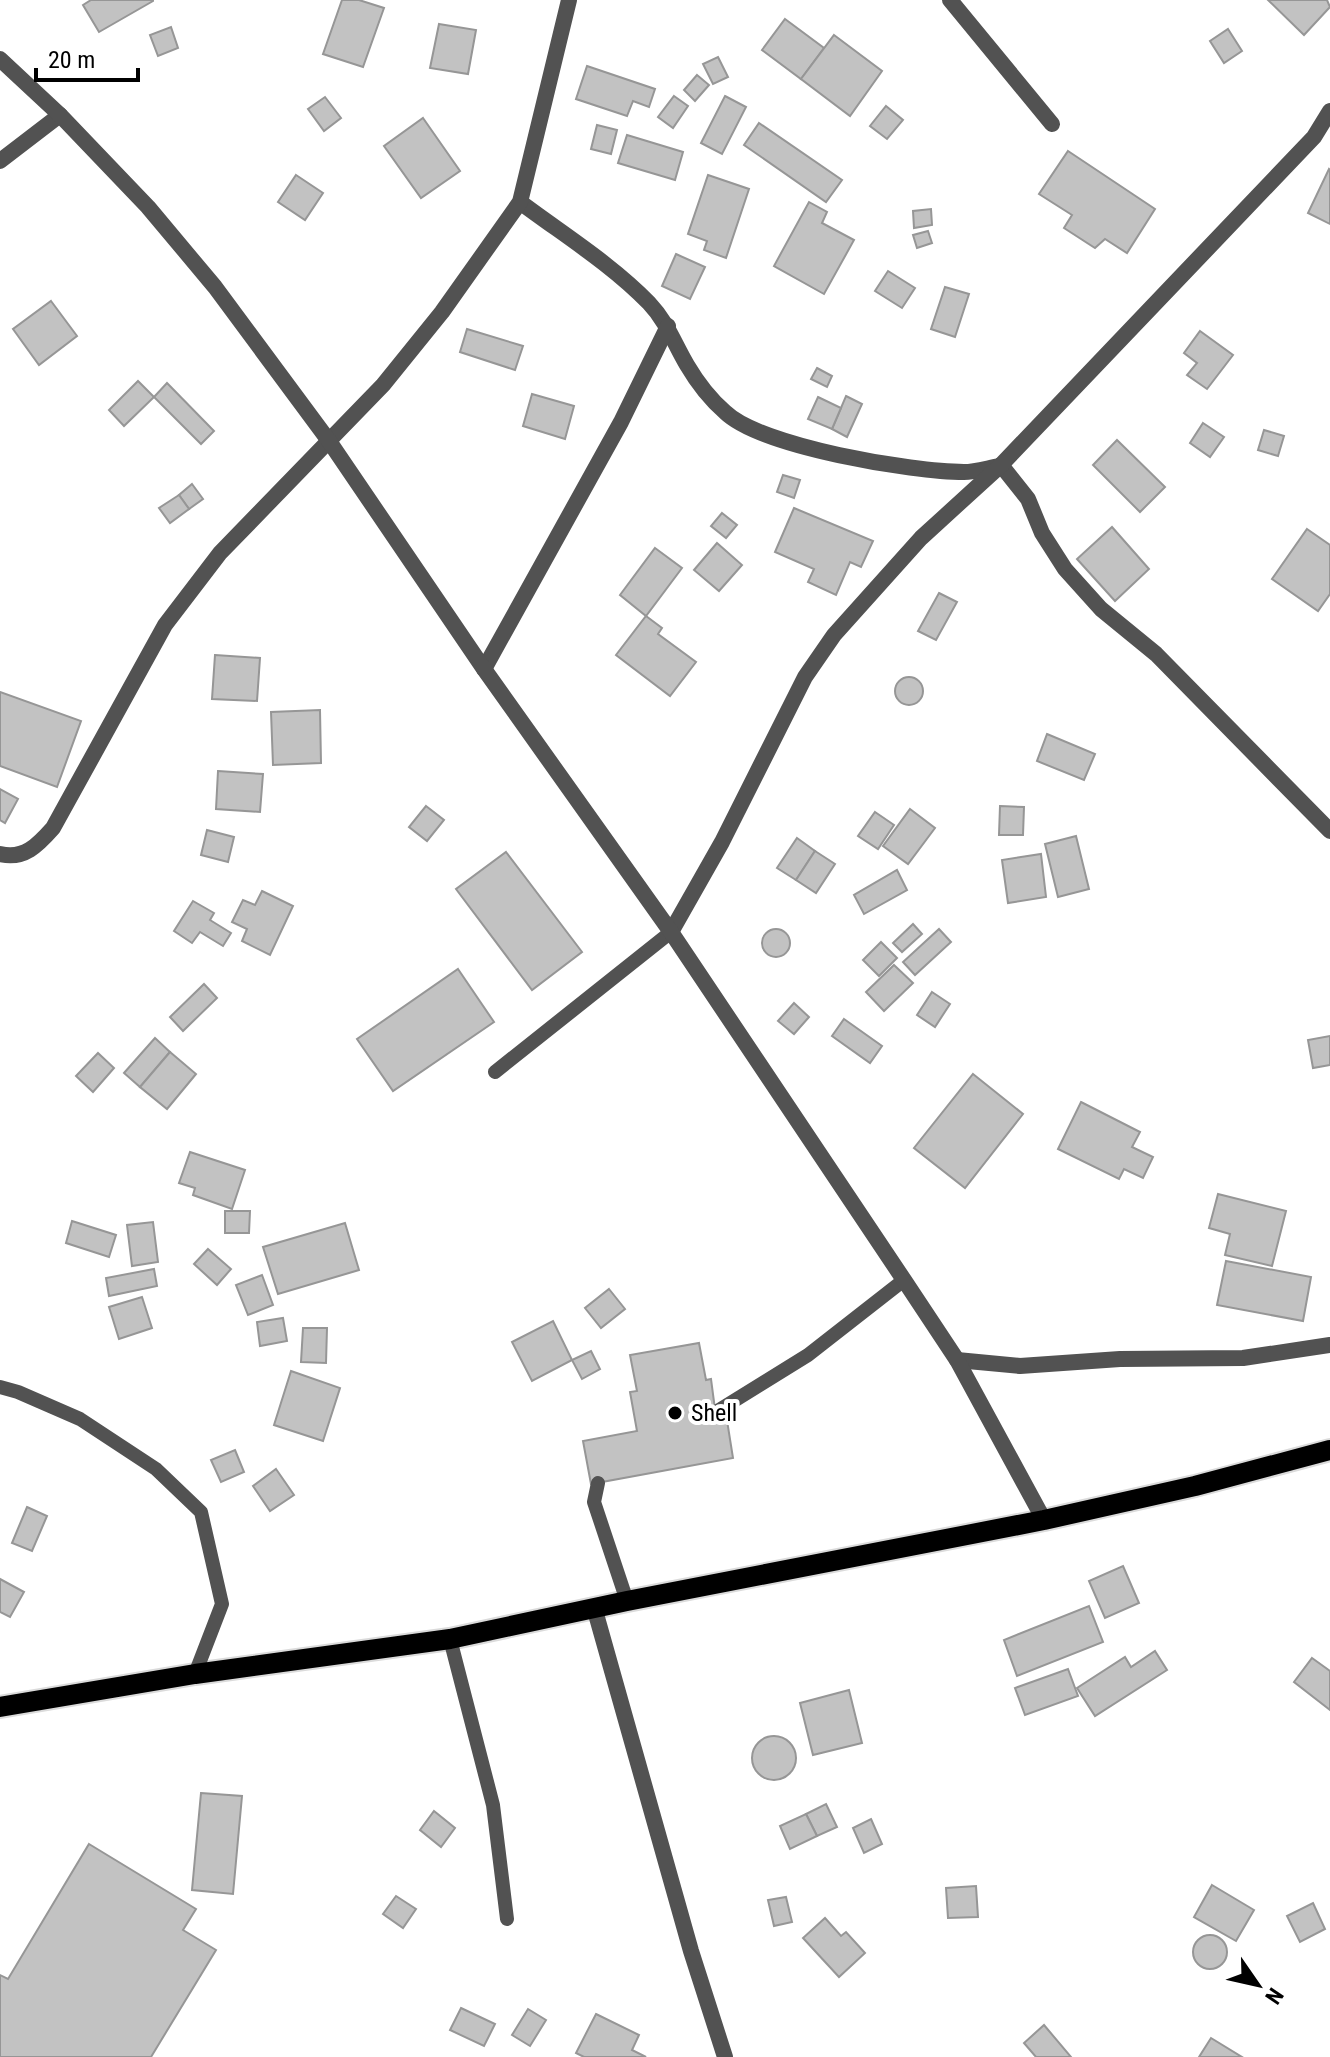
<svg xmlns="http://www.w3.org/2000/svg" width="1330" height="2057" font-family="'Roboto Condensed',sans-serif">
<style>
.building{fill:#c2c2c2;stroke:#969696;stroke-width:2}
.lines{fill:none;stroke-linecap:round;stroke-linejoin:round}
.primary-casing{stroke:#dbdbdb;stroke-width:24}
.service{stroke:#525252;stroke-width:14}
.minor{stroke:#525252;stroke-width:16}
.tertiary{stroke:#525252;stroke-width:16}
.primary{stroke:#000;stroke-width:20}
.poi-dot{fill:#000;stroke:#fff;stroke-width:3}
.labels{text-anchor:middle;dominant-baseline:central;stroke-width:8;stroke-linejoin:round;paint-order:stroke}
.poi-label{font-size:24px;fill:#000;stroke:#fff;text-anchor:start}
</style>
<rect width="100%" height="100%" fill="#fff"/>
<!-- building -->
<g class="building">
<polygon points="91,0 153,0 153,1 99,32 83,5"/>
<polygon points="342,0 359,0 384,8 363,67 323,54"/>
<polygon points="1268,0 1327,0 1330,7 1304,35"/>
<polygon points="785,19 824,48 801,79 762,50"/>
<polygon points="439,24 476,30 468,74 430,68"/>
<polygon points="171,27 178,48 158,56 150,35"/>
<polygon points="1228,29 1242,51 1224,63 1210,41"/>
<polygon points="834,35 882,71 850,116 801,79"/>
<polygon points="718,57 728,77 713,84 703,64"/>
<polygon points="587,66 655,89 649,107 633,101 627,116 576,99"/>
<polygon points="697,75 709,85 695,101 684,90"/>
<polygon points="674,96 688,106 673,128 658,117"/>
<polygon points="725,96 746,107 722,154 701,143"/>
<polygon points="325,97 341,118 324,131 308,109"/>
<polygon points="886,106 903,120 887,139 870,126"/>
<polygon points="423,118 460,171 421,198 384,146"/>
<polygon points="759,123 842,180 826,202 744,145"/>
<polygon points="597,125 617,130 611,154 591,149"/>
<polygon points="627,135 683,152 675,180 618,163"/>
<polygon points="1068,151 1155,209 1127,253 1105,239 1095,248 1064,228 1072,215 1039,194"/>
<polygon points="1329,169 1330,170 1330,224 1308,213"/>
<polygon points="296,175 323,193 305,220 278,202"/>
<polygon points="708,175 749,189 726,258 704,250 707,241 688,234"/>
<polygon points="809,202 827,212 822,223 854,240 824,294 774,266"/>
<polygon points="931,209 932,225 914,228 913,211"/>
<polygon points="928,231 932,243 917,248 913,235"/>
<polygon points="676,254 705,267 690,299 662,286"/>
<polygon points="888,271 915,288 902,308 875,291"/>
<polygon points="945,287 969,294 955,337 931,329"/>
<polygon points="51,301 77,336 39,365 13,329"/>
<polygon points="467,329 523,346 515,370 460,352"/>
<polygon points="1200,331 1233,355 1207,389 1187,375 1197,363 1184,353"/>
<polygon points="817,368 832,376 827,387 811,379"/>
<polygon points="138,381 154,397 124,426 109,410"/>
<polygon points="167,383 214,431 201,444 154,397"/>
<polygon points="532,394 574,406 565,439 523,426"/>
<polygon points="846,396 862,404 847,437 832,429"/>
<polygon points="818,397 841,408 832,429 808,419"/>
<polygon points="1203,423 1224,437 1210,457 1190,443"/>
<polygon points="1264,430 1284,436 1278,456 1258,450"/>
<polygon points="1117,440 1165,487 1140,512 1093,465"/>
<polygon points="783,475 800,480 794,498 777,492"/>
<polygon points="192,484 203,499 189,509 179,495"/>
<polygon points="179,495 189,509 170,523 159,508"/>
<polygon points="794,508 873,541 861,567 850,562 836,595 808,582 814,569 775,552"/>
<polygon points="722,513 737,525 726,538 711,526"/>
<polygon points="1112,527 1149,569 1115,601 1077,559"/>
<polygon points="1307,529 1330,545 1330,594 1318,611 1272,579"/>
<polygon points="717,543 742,565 719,591 694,570"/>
<polygon points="655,548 682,568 646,616 620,595"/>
<polygon points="939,593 957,602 936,640 918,631"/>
<polygon points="646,616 662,628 658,634 696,662 670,696 616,655"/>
<polygon points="215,655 260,658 257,701 212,699"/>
<circle cx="909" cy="691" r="14"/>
<polygon points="0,692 81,721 57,787 0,766"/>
<polygon points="320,710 321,763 273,765 271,712"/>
<polygon points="1047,734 1095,754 1084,780 1037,761"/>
<polygon points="218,771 263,774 260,812 216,809"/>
<polygon points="0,789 18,799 5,823 0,820"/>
<polygon points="426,806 444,820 427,841 409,827"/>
<polygon points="1000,806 1024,807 1023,835 999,835"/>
<polygon points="910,809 935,828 908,864 883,846"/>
<polygon points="875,812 894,825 878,849 858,836"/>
<polygon points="207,830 234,837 228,862 201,855"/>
<polygon points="1076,836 1089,889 1058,897 1045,844"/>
<polygon points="797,838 815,851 796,880 777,868"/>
<polygon points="815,851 835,864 816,893 796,880"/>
<polygon points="506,852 582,952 532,990 456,889"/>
<polygon points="1041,854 1046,897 1008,903 1002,860"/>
<polygon points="897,870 907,890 864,914 854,895"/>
<polygon points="262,891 293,906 270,955 242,941 247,929 232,922 243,900 255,905"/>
<polygon points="193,901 214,913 210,920 231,933 223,946 200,932 192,943 174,931"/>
<polygon points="913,924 922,934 902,952 893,943"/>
<circle cx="776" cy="943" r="14"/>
<polygon points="939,929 951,942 915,975 903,962"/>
<polygon points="881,942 897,958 879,976 863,960"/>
<polygon points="894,965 913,983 884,1011 866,992"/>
<polygon points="458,969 494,1022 393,1091 357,1039"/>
<polygon points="204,984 217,998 183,1031 170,1017"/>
<polygon points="932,992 950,1004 935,1027 917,1015"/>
<polygon points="794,1003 809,1017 794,1034 778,1021"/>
<polygon points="844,1019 882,1046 870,1063 832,1036"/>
<polygon points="1330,1036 1330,1065 1313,1068 1308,1040"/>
<polygon points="155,1038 170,1052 140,1087 124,1073"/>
<polygon points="170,1052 196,1074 167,1109 140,1087"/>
<polygon points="98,1053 114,1068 93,1092 76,1076"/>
<polygon points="973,1074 1023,1114 965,1188 914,1148"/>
<polygon points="1081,1102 1140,1132 1132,1147 1153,1157 1143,1178 1124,1169 1119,1179 1058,1149"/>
<polygon points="190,1152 245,1170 232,1209 193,1195 195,1188 179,1183"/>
<polygon points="1218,1194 1286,1211 1272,1266 1225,1255 1230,1234 1209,1228"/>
<polygon points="225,1211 250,1211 249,1233 225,1233"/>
<polygon points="72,1221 116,1235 109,1257 66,1243"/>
<polygon points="153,1222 158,1262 132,1266 127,1225"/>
<polygon points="345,1223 359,1270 278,1294 263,1247"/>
<polygon points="208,1249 231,1269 217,1285 194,1264"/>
<polygon points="1226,1261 1311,1277 1303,1321 1217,1305"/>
<polygon points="154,1269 157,1286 109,1296 106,1278"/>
<polygon points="262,1275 273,1305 248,1315 236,1285"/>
<polygon points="609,1289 625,1309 601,1328 585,1308"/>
<polygon points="142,1297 152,1328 119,1339 109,1307"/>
<polygon points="283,1318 287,1341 260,1346 257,1322"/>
<polygon points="553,1321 572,1360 532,1381 512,1342"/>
<polygon points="303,1328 327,1328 326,1363 301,1362"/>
<polygon points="699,1343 706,1380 711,1379 716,1417 726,1414 733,1458 591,1484 583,1441 637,1431 630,1392 637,1391 630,1355"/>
<polygon points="591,1351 600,1369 582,1379 572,1360"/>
<polygon points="291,1371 340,1388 323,1441 274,1425"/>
<polygon points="235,1450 244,1472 221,1482 211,1460"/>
<polygon points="276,1469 294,1495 270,1511 253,1486"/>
<polygon points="27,1507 47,1516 32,1551 12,1543"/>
<polygon points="1123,1566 1139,1603 1105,1618 1089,1581"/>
<polygon points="0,1579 24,1592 10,1617 0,1612"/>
<polygon points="1089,1606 1103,1642 1017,1676 1004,1640"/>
<polygon points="1155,1651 1167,1670 1095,1716 1077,1688 1125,1657 1131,1667"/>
<polygon points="1312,1658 1330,1671 1330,1710 1294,1682"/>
<polygon points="1068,1669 1078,1696 1025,1715 1015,1688"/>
<polygon points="849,1690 862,1743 813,1755 800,1703"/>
<circle cx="774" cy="1758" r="22"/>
<polygon points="201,1793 242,1796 233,1894 192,1890"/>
<polygon points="826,1804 837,1827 817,1836 806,1814"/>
<polygon points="434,1811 455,1828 441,1847 420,1830"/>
<polygon points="806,1814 817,1836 790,1849 780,1826"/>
<polygon points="871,1819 882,1844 864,1853 853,1828"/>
<polygon points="89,1844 196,1909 183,1930 216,1950 151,2057 0,2057 0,1975 8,1979"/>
<polygon points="1212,1885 1254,1910 1236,1941 1194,1917"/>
<polygon points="976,1886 978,1917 948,1918 946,1888"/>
<polygon points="396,1896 416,1909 403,1928 383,1914"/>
<polygon points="786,1897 792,1922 774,1926 768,1900"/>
<polygon points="1313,1903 1325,1929 1300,1942 1287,1916"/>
<polygon points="825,1918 841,1936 846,1932 865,1953 839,1977 803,1938"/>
<circle cx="1210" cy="1952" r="17"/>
<polygon points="461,2008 495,2024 484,2046 450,2030"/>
<polygon points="528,2009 546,2020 530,2046 512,2035"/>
<polygon points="596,2014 639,2035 632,2050 646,2057 584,2057 576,2053"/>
<polygon points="1044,2025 1071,2057 1036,2057 1024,2043"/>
<polygon points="1211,2038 1242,2057 1199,2057"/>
</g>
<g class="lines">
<!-- primary casing -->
<g class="primary-casing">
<polyline id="primary" points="0,1707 195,1674 450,1639 627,1601 1044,1520 1195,1486 1330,1450"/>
</g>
<!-- service -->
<g class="service">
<polyline points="495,1072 671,932"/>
<polyline points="0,1387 18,1392 80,1419 156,1469 201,1512 222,1604 195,1674"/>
<polyline points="716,1412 808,1355 904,1280"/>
<polyline points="598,1483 594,1502 627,1601"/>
<polyline points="450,1639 493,1805 507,1919"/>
</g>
<!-- minor -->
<g class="minor">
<polyline points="950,0 1052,124"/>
<polyline points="0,161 60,115"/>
<path d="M520,202C564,235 611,264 649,303C667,322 674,343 687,365C697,382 710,399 725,412C761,447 913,472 964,472C975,472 988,468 1000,466"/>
<polyline points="1001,465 1028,499 1042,533 1065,569 1101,609 1156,654 1330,831"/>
<polyline points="484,669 621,422 668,326"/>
<path d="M0,854C24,860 38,845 53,828L165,625L220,553L383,385L442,312L520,202L569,0"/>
<polyline points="671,932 722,842 805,677 834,635 921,538 1001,465 1314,137 1330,111"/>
<polyline points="957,1360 1020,1366 1120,1359 1243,1358 1330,1345"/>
<polyline points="594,1607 691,1951 725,2057"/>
</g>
<!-- tertiary -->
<polyline class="tertiary" points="0,59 60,115 148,207 215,287 329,441 484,669 671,932 904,1280 957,1360 1044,1520"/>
<!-- primary -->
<use href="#primary" class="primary"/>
</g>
<!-- markers -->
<circle class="poi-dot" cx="675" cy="1413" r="8"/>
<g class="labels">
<!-- poi labels -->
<g class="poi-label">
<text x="691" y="1413">Shell</text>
</g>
</g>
<!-- north arrow -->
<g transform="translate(1258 1985) rotate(124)" stroke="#ffffff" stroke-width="6" paint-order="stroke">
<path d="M0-6L14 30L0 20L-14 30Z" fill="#000000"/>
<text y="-12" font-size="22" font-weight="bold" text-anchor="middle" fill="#000000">N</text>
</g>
<!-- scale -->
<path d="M36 68v12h102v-12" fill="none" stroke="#000000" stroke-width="4"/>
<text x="48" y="68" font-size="24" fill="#000000" stroke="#ffffff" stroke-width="6" paint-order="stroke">20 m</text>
</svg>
